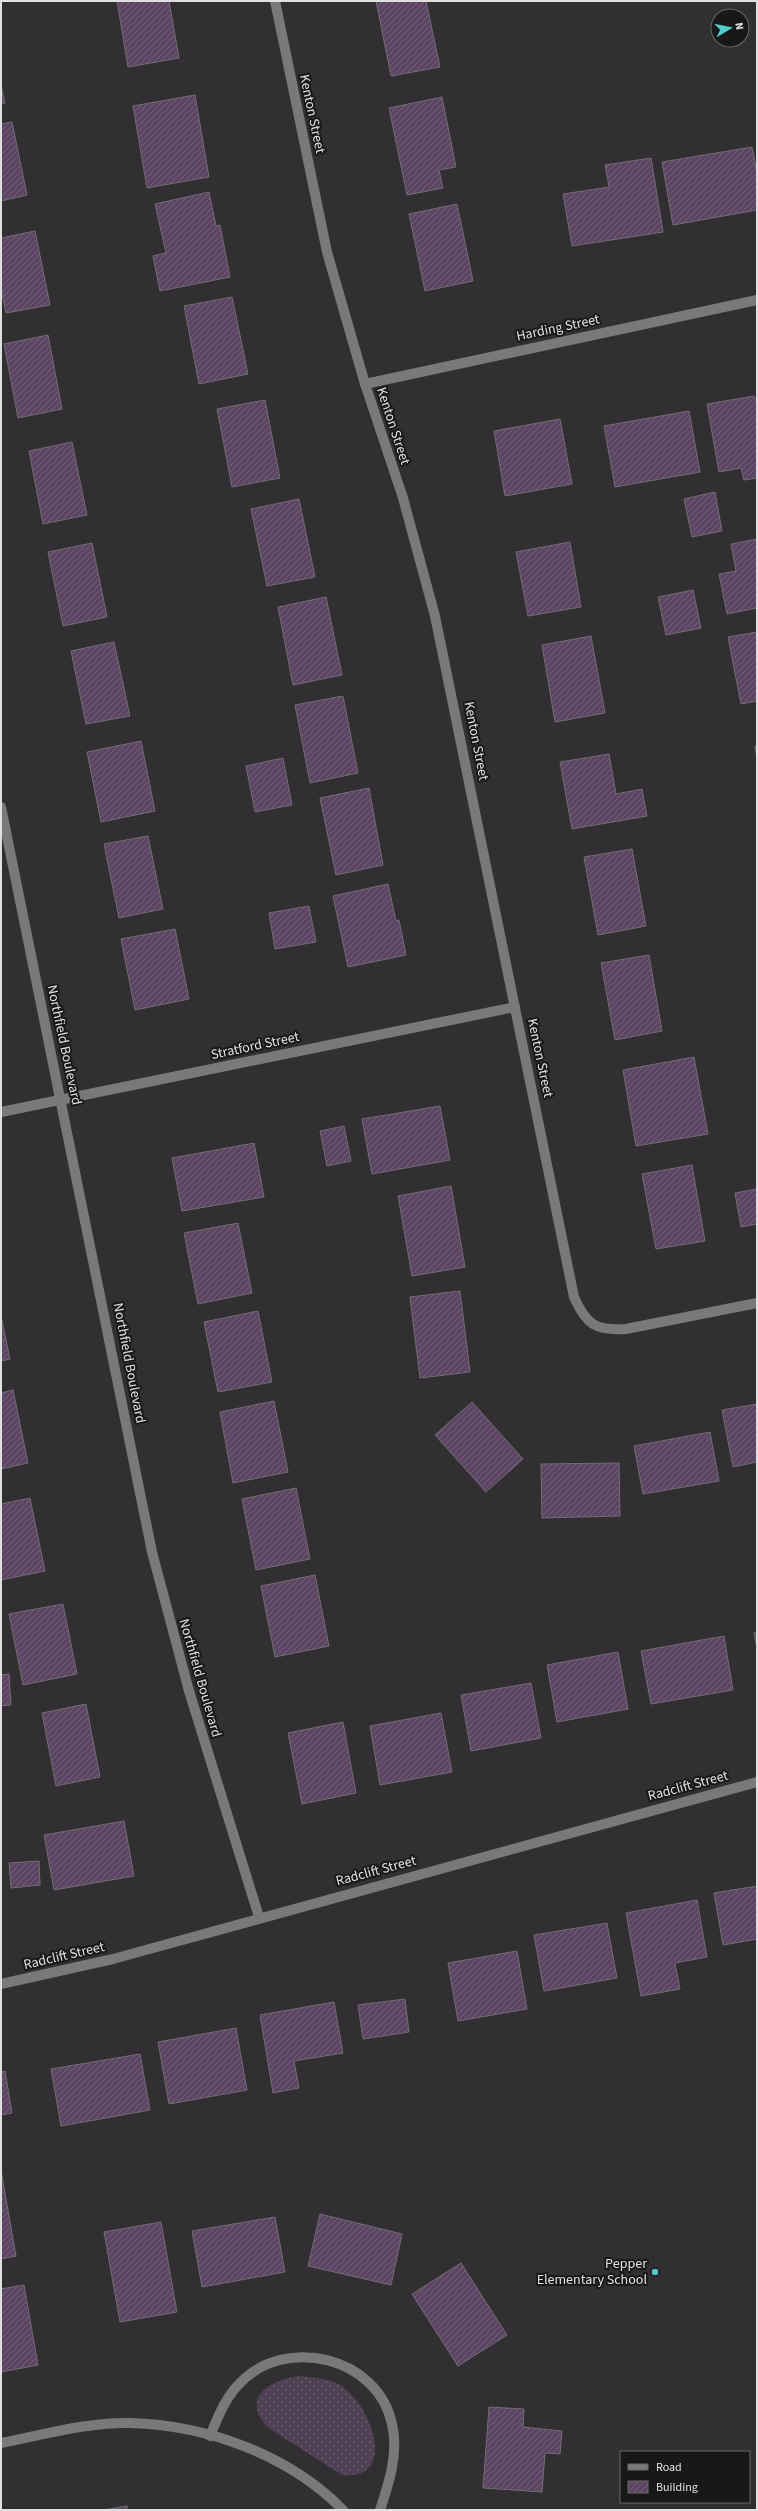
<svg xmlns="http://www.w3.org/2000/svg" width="758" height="2511" font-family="'Source Sans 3',sans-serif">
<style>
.grass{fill:url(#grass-dots)}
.building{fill:url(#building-hatch);stroke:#716e71}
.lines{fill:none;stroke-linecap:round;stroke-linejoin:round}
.minor{stroke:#787a7a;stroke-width:10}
.poi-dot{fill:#52cdcc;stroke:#191819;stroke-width:1.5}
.labels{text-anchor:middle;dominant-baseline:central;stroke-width:4;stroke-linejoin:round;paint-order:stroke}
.street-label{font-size:14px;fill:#e1e0e1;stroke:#191819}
.poi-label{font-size:14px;fill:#e1e0e1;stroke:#191819;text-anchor:end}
</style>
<defs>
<pattern id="grass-dots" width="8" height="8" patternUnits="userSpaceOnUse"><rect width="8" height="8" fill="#4f4153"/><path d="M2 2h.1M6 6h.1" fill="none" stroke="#685c6b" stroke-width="1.8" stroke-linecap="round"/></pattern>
<pattern id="building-hatch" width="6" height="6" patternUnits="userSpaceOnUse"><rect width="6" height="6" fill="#5c4463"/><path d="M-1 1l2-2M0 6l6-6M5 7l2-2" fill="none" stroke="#735f79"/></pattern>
</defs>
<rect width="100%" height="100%" fill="#312f32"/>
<!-- grass -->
<path class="grass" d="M300,2376C312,2378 325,2378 336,2383C371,2399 400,2482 342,2475L270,2429C238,2399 269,2380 300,2376Z"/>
<!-- building -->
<g class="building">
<polygon points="117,1 169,1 179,58 128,67"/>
<polygon points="376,1 426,1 440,67 391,76"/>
<polygon points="1,85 5,103 1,104"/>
<polygon points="195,95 209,177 147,188 133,106"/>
<polygon points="442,97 456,167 439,170 443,188 407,195 389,108"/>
<polygon points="12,122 27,195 1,201 1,124"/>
<polygon points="752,147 757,173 757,210 673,225 662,162"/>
<polygon points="651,158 663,232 572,246 563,194 609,187 605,165"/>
<polygon points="209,192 216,226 220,225 230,277 160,291 153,256 166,253 155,204"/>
<polygon points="457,204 473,281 425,291 409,214"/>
<polygon points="35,231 50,305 6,313 1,289 1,238"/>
<polygon points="232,297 248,374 199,384 184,306"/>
<polygon points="48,335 62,409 18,418 4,344"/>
<polygon points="754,396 757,404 757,478 744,480 741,468 719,472 707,404"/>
<polygon points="265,400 280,478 232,487 217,409"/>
<polygon points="689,411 700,472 615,487 604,426"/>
<polygon points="560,419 572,484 505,496 494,431"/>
<polygon points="72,442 87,515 43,524 29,451"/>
<polygon points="715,492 722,531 692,537 684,499"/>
<polygon points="299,499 315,577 267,586 251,509"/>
<polygon points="757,539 757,608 727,614 719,574 736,571 731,544"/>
<polygon points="570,542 581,607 528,616 516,552"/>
<polygon points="92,543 107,617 63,626 48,552"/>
<polygon points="693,590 701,628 666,635 658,597"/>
<polygon points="326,597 342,675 293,685 278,607"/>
<polygon points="757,632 757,701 741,704 728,637"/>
<polygon points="591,636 605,713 555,722 542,645"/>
<polygon points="114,642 130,716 86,724 71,651"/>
<polygon points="343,696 358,773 310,783 295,705"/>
<polygon points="141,741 155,811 101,822 87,752"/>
<polygon points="755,746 757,746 757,759"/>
<polygon points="609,754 616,794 642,789 647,816 572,829 560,762"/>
<polygon points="283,758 292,805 255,812 246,766"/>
<polygon points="369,788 383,865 336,875 320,798"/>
<polygon points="148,836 163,909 119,918 104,844"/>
<polygon points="632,849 646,926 598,935 584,857"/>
<polygon points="388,884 396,921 399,920 406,955 348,967 333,896"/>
<polygon points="309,906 316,942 275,949 269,913"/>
<polygon points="175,929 189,999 135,1010 121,939"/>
<polygon points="649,955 662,1031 615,1040 601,963"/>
<polygon points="694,1057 708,1134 636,1146 623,1070"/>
<polygon points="440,1106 450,1160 372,1174 362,1119"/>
<polygon points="344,1126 351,1161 327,1166 320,1131"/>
<polygon points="254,1143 264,1197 182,1211 172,1158"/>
<polygon points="692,1165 705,1241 656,1249 642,1174"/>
<polygon points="451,1186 465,1267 412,1276 398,1196"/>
<polygon points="757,1189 757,1224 741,1227 735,1193"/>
<polygon points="238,1223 252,1293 198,1304 184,1233"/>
<polygon points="460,1291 470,1372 420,1378 410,1297"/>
<polygon points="258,1311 272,1382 218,1392 204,1322"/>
<polygon points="1,1316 10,1359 1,1361"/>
<polygon points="13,1390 28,1463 1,1469 1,1393"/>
<polygon points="274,1401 288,1472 233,1483 220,1412"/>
<polygon points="472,1402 523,1459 486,1492 435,1435"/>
<polygon points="757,1404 757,1462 733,1467 722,1410"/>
<polygon points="710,1432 719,1481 643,1494 634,1446"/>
<polygon points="619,1463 620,1516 542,1518 541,1464"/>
<polygon points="296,1488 310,1559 256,1570 242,1499"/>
<polygon points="30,1498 45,1571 1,1580 1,1504"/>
<polygon points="315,1575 329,1646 275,1657 261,1586"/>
<polygon points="63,1604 77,1674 23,1685 9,1614"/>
<polygon points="754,1633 757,1633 757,1648"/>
<polygon points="724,1636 733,1690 651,1704 641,1651"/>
<polygon points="618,1652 628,1709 557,1722 547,1665"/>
<polygon points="9,1674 11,1705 1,1706 1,1675"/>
<polygon points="531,1683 541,1738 471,1751 461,1695"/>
<polygon points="86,1704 100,1777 56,1786 42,1713"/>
<polygon points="441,1713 452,1772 380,1785 370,1726"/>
<polygon points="343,1722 356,1793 302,1804 288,1733"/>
<polygon points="124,1821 134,1876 54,1890 44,1835"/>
<polygon points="39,1861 40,1885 11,1888 9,1863"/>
<polygon points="757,1886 757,1939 723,1945 714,1893"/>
<polygon points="697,1900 707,1957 675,1963 680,1989 641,1996 626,1913"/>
<polygon points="607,1923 617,1978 544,1991 534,1935"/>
<polygon points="517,1951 527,2009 458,2021 448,1963"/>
<polygon points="405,1999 409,2032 363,2039 358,2005"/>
<polygon points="334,2002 343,2053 294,2061 299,2088 273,2093 260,2015"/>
<polygon points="236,2028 247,2090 169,2104 158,2042"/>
<polygon points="140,2054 150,2110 61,2126 51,2069"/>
<polygon points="5,2071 12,2113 1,2115 1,2072"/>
<polygon points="1,2170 16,2256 1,2259"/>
<polygon points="320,2214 402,2234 391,2285 308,2266"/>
<polygon points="275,2217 285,2272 202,2287 192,2231"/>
<polygon points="161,2222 177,2312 120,2322 104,2232"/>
<polygon points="461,2263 507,2335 458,2366 412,2294"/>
<polygon points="24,2285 38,2365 1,2372 1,2289"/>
<polygon points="489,2407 524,2409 523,2427 562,2431 560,2454 545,2453 542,2492 483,2488"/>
<polygon points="127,2506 127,2510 104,2510"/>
</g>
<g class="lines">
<!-- minor -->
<g class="minor">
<path d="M275,1L327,252L365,384L403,498L435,616L574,1297C586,1324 595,1331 626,1329L757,1303"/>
<polyline points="365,384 757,300"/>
<polyline points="1,807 152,1552 189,1691 259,1917"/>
<polyline points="1,1112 515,1007"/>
<polyline points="1,1984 113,1959 757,1782"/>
<path d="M210,2436C218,2417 225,2398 240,2383C286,2335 378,2357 392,2424C399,2453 389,2483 380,2510"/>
<path d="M1,2443C43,2435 87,2422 130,2423C207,2425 289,2455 343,2510"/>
</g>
</g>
<!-- markers -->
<circle class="poi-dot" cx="655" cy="2272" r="4"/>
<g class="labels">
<!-- street labels -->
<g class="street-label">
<text transform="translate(312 114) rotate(78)">Kenton Street</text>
<text transform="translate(558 328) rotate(-12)">Harding Street</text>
<text transform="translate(393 426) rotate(72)">Kenton Street</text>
<text transform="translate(476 741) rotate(79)">Kenton Street</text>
<text transform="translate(64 1045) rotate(78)">Northfield Boulevard</text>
<text transform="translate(255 1046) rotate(-12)">Stratford Street</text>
<text transform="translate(540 1058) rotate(78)">Kenton Street</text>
<text transform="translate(129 1363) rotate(79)">Northfield Boulevard</text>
<text transform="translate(200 1678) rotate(74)">Northfield Boulevard</text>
<text transform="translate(688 1786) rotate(-15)">Radclift Street</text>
<text transform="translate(376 1871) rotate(-15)">Radclift Street</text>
<text transform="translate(64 1956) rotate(-13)">Radclift Street</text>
</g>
<!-- poi labels -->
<g class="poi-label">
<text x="647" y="2264">Pepper<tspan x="647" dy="16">Elementary School</tspan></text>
</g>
</g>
<!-- border -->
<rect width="758" height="2511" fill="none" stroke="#e1e0e1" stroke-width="4"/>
<!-- legend -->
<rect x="620" y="2451" width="130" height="52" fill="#191819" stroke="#696869"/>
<rect x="628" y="2464" width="20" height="6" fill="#787a7a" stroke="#696869"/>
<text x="656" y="2471" font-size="12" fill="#e1e0e1">Road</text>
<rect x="628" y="2481" width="20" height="12" fill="url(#building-hatch)" stroke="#696869"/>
<text x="656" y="2491" font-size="12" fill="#e1e0e1">Building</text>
<!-- north arrow -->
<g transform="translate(730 28) rotate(80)"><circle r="19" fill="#191819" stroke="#696869"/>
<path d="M0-3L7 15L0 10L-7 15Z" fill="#52cdcc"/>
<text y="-6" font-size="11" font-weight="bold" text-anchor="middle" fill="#e1e0e1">N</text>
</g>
</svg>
